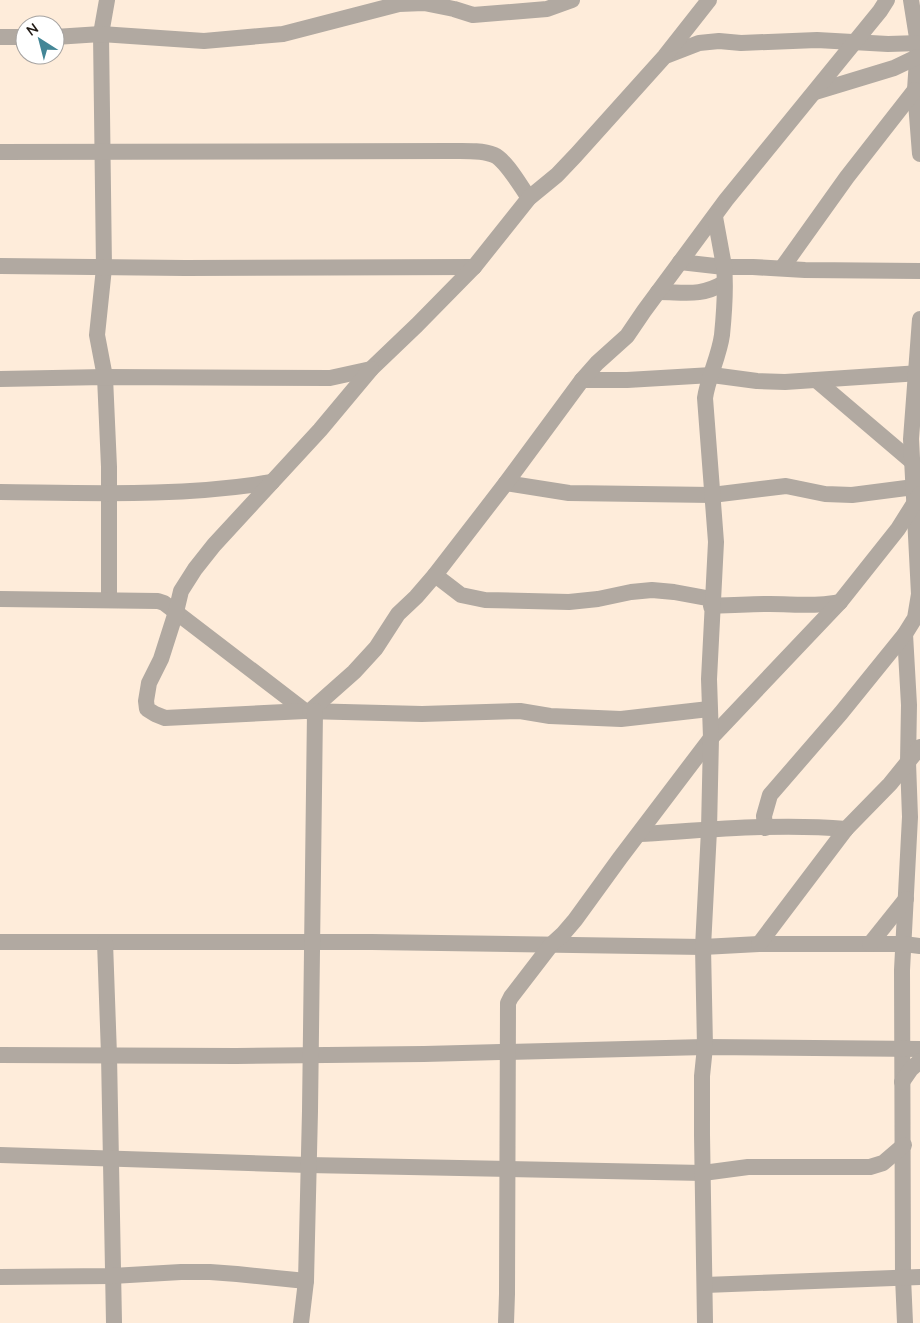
<svg xmlns="http://www.w3.org/2000/svg" width="920" height="1323" font-family="'Nunito Sans',sans-serif">
<style>
.lines{fill:none;stroke-linecap:round;stroke-linejoin:round}
.minor{stroke:#b1a9a1;stroke-width:16}
</style>
<rect width="100%" height="100%" fill="#feecda"/>
<g class="lines">
<!-- minor -->
<g class="minor">
<polyline points="107,0 101,34 104,268 97,335 105,377 109,467 109,600"/>
<polyline points="911,0 918,44 915,90 920,154"/>
<polyline points="0,37 25,37"/>
<polyline points="55,37 101,34 204,41 283,34 399,4 424,3 454,9 473,15 547,9 572,0"/>
<polyline points="668,55 699,43 719,41 741,43 817,40 888,44 920,43"/>
<polyline points="815,92 894,68 917,57"/>
<path d="M0,152L451,151C464,151 482,150 494,155C506,160 521,187 529,198"/>
<polyline points="680,262 724,267 753,267 805,270 920,271"/>
<polyline points="0,266 185,268 474,267"/>
<polyline points="782,268 847,177 915,90"/>
<path d="M658,292C685,292 700,297 724,283"/>
<polyline points="0,379 105,377 330,378 371,369 417,325 474,267 529,198 557,175 576,155 665,56 709,0"/>
<polyline points="582,380 627,380 712,375 757,381 785,382 920,373"/>
<polyline points="816,380 917,466"/>
<polyline points="506,483 569,493 712,495 786,486 825,494 852,495 914,487"/>
<path d="M0,492C91,493 182,497 272,482"/>
<polyline points="435,575 461,595 485,600 569,602 598,599 631,592 652,590 674,592 712,599"/>
<polyline points="0,599 158,601 164,603 305,711 422,714 520,711 550,716 621,719 709,709"/>
<path d="M711,606C731,605 751,604 770,604C794,604 816,607 840,602"/>
<polyline points="905,634 909,705 908,762 910,817 902,970 903,1277 905,1323"/>
<polyline points="305,711 165,718 155,714 147,709 146,701 149,683 161,659 176,612 181,591 195,569 214,545 320,430 371,369"/>
<polyline points="310,711 354,672 376,648 398,614 416,597 435,575 506,483 582,380 597,363 627,336 644,311 726,200 880,11 887,0"/>
<polyline points="765,828 764,816 770,795 841,713 905,634 915,618 919,594 911,439 920,319"/>
<path d="M639,834C707,830 778,823 846,829"/>
<polyline points="0,942 372,942 703,947 759,944 904,944 920,946"/>
<polyline points="105,942 109,1055 114,1323"/>
<polyline points="759,944 846,829 890,784 920,747"/>
<polyline points="870,944 906,899"/>
<polyline points="0,1055 236,1056 424,1054 705,1047 920,1049"/>
<polyline points="902,1082 911,1069 920,1061"/>
<polyline points="0,1155 308,1165 703,1173 748,1167 870,1167 883,1163 904,1145"/>
<polyline points="0,1277 112,1276 181,1272 210,1272 237,1274 306,1281"/>
<polyline points="705,1285 920,1277"/>
<polyline points="301,1323 306,1281 310,1111 315,711"/>
<polyline points="506,1323 507,1294 508,1003 511,997 551,945 563,934 575,920 620,858 711,738 840,602 898,529 920,494"/>
<path d="M705,1323L702,1135V1076L705,1047L703,947L709,830L711,738L709,679L716,542L705,398C708,377 719,357 722,335C724,315 726,287 724,266C721,250 718,233 715,217"/>
</g>
</g>
<!-- north arrow -->
<g transform="translate(40 40) rotate(324)"><circle r="24" fill="#ffffff" stroke="#a6a3a1"/>
<path d="M0-4L9 19L0 12L-9 19Z" fill="#438696"/>
<text y="-8" font-size="14" font-weight="bold" text-anchor="middle" fill="#211a14">N</text>
</g>
</svg>
